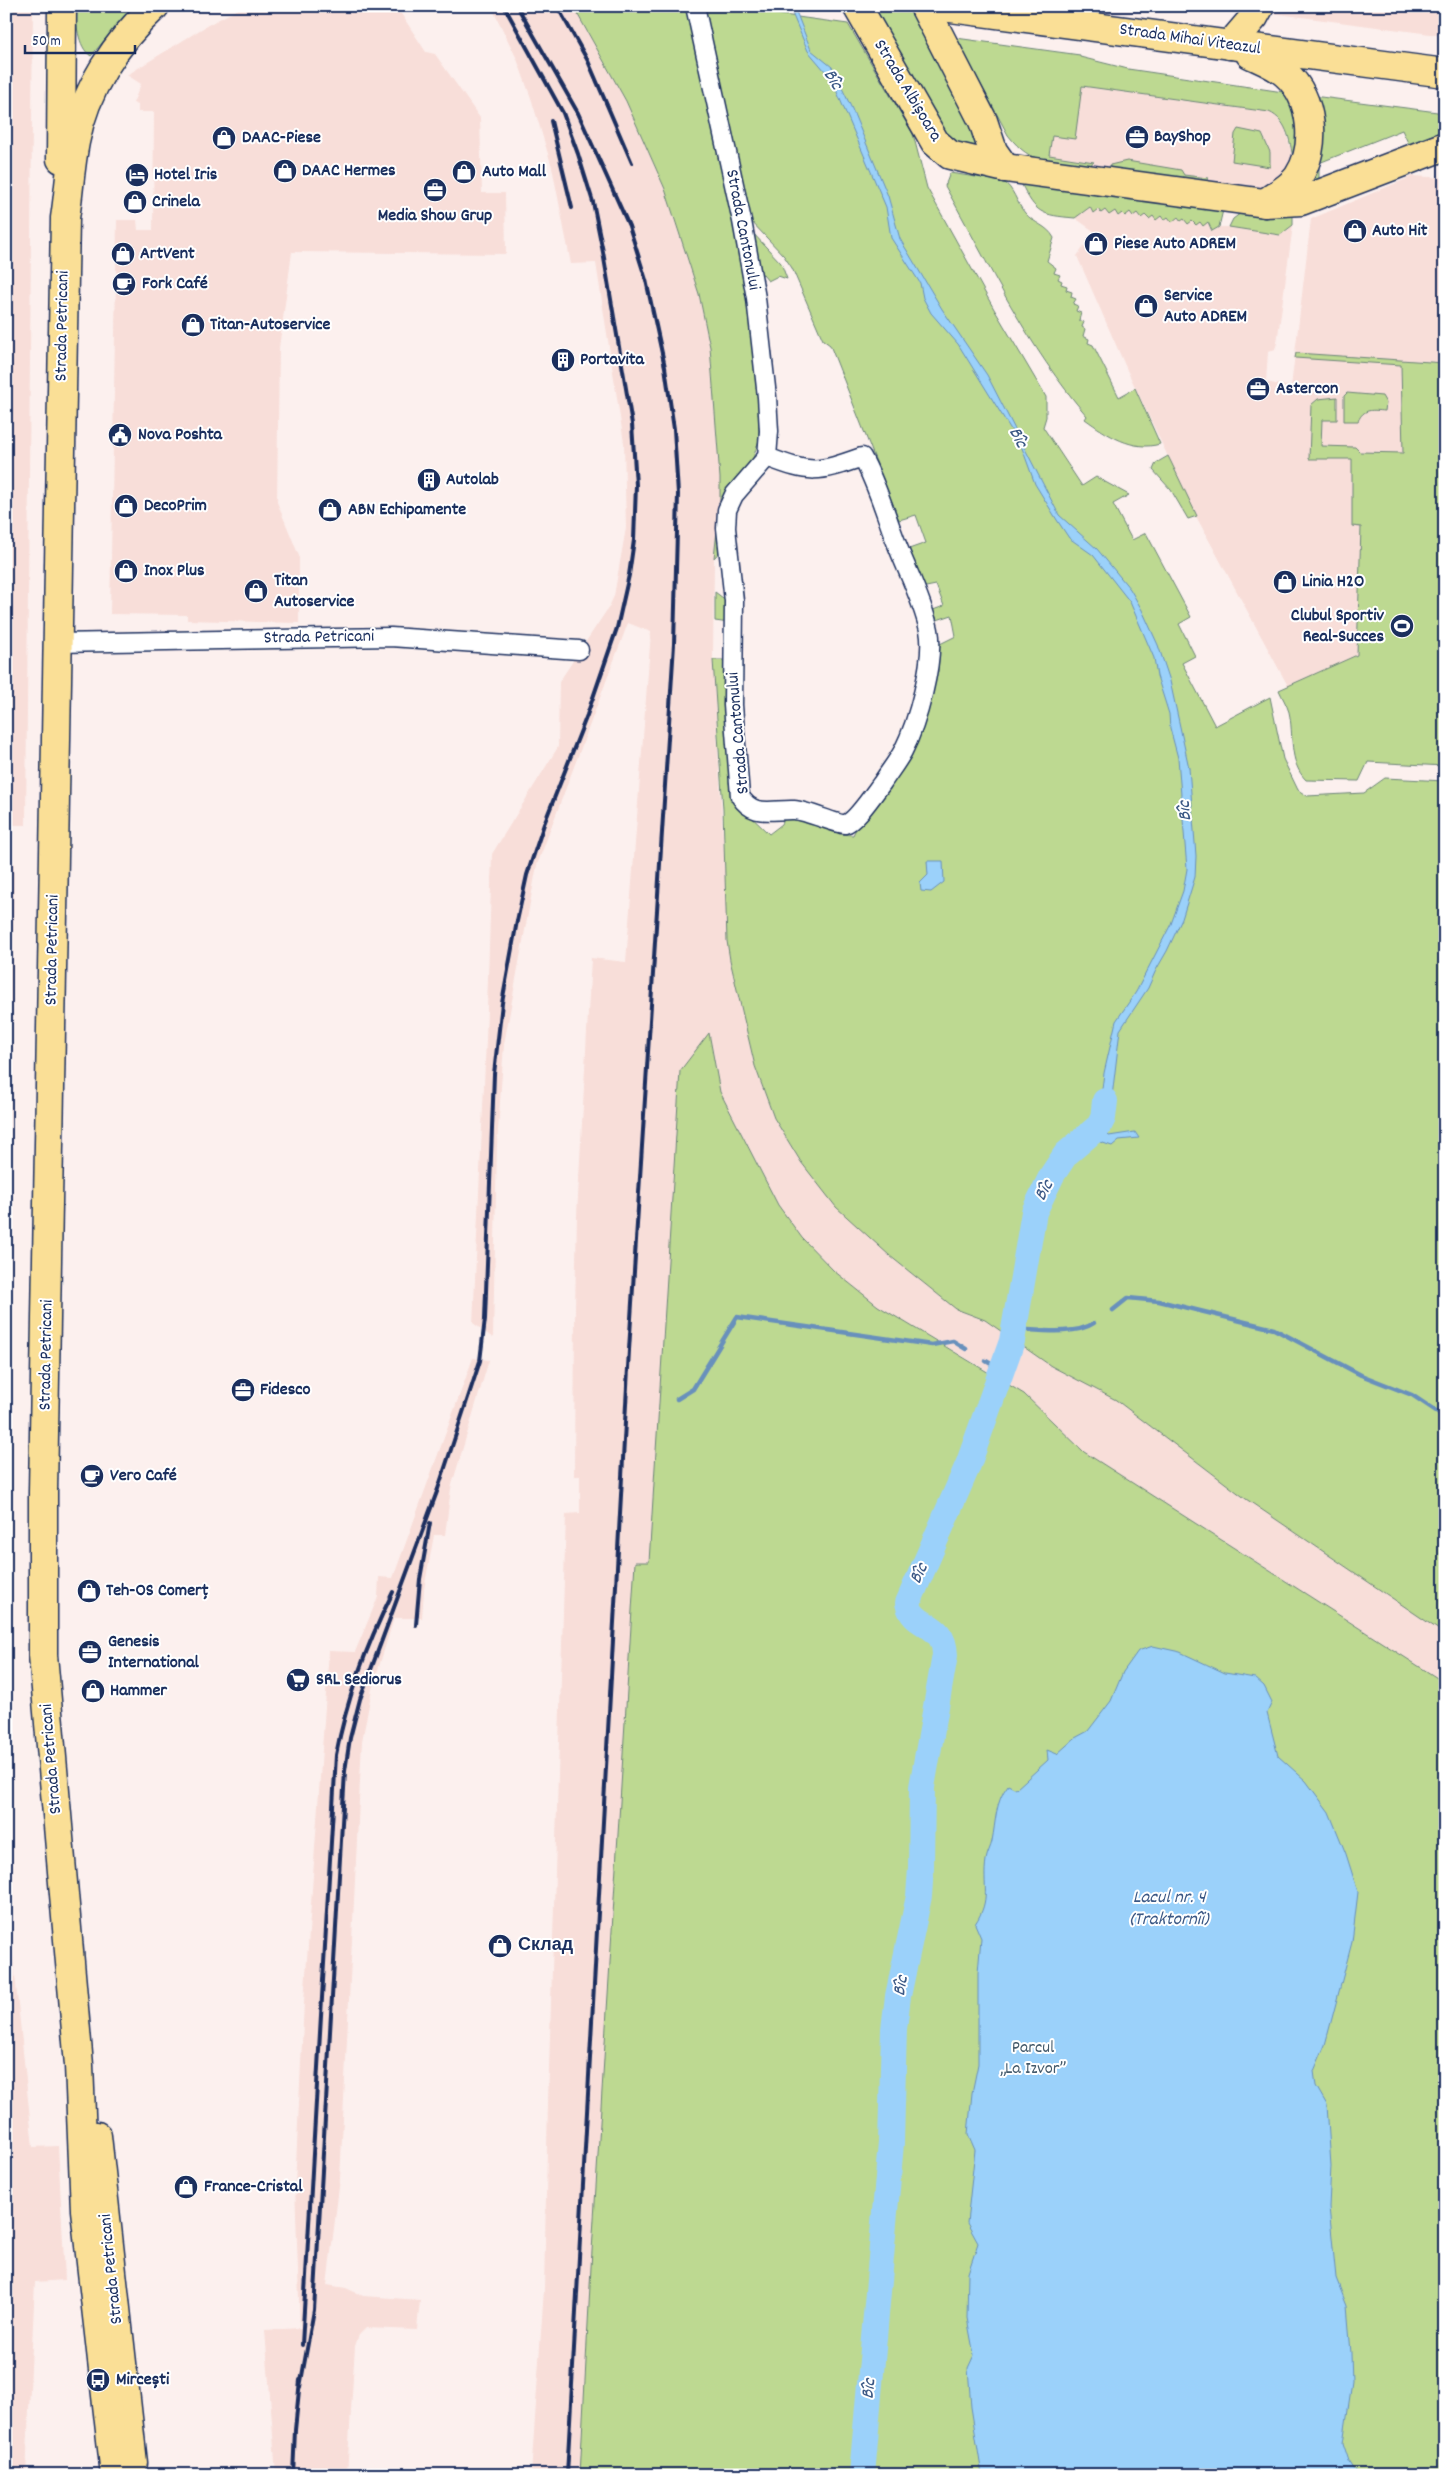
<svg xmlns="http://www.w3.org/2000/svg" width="1451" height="2481" font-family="Dekko,sans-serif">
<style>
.built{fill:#f8ded9}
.green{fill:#bdd991;stroke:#6c8478}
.water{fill:#9bd1fa;stroke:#6890bc}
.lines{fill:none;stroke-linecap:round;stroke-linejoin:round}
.stream{stroke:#6890bc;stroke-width:4.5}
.river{stroke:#9bd1fa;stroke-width:26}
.street-casing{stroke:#1b2f5e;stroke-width:21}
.primary-casing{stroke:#1b2f5e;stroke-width:31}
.street{stroke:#fff;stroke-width:18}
.primary{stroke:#fadf96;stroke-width:28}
.rail{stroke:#1b2f5e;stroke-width:4}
.labels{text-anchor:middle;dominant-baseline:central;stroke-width:4;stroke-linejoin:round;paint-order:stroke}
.street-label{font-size:18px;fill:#1b2f5e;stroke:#fff}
.poi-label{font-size:18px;font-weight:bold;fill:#1b2f5e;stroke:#fff;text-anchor:start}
.park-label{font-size:18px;fill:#445a6b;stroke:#fff}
.water-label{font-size:19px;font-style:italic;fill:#3b5885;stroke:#fff}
</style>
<rect width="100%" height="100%" fill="#fcf0ee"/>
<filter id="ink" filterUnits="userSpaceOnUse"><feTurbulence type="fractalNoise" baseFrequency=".02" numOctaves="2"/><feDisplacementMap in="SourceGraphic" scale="10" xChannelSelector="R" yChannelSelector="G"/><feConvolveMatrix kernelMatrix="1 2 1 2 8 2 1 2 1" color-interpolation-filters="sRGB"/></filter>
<g filter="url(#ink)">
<!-- built -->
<g class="built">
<polygon points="6,6 33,6 26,825 6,825"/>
<polygon points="244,6 396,6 426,52 435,54 480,118 482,193 505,193 506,254 292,252 279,348 277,502 299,556 299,623 187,620 187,615 110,614 117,220 137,220 138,230 153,230 154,112 138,112 138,105 133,103 141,84 127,75 208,25"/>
<polygon points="491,6 573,6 626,101 665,189 699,294 710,347 720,478 720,503 714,558 713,660 730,959 755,1066 774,1118 801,1162 890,1256 956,1309 984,1320 1007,1335 991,1373 878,1306 834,1271 802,1238 778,1205 720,1092 709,1034 598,2475 531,2475 544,2289 548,2101 566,1514 580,1513 580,1476 574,1476 575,1309 577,1215 591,958 626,962 651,632 628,623 537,865 504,1044 497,1145 493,1338 473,1323 486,1041 492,854 558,747 559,682 609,607 614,596 626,528 624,443 596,263 571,264 552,167 531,98 517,59"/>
<polygon points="1274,6 1441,6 1445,9 1445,36 1271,13"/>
<polygon points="1082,86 1269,112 1275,115 1285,128 1294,162 1273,189 1234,183 1216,185 1208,182 1208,178 1183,175 1087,167 1094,162 1049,155 1052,136 1064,137"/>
<polygon points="1413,176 1445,178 1445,500 1352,526 1361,526 1357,655 1288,686 1198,520 1127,370 1077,256 1095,232 1075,218 1090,207 1208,222 1212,231 1219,227 1229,227 1280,235 1293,225 1277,343 1275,349 1268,352 1266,382 1291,387 1311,219"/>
<polygon points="6,863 14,863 11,1090 8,1163"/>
<polygon points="1017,1343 1051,1366 1116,1400 1246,1499 1445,1634 1445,1683 1084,1452 1024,1394 1004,1381"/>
<polygon points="473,1358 489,1360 451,1488 445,1535 434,1535 424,1589 422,1618 394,1618 372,1689 362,1741 340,2179 327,2285 346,2288 363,2296 420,2300 417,2330 366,2328 359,2335 355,2346 347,2475 276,2475 265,2330 300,2328 295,2185 304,2002 329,1651 355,1652 378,1597 379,1577 393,1578"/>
<polygon points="6,1889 33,2147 58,2146 65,2280 35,2282 26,2475 6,2475"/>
</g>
<!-- green -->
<g class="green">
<path d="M74,6H133L91,56C77,47 77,22 74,6Z"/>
<polygon points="573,6 688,6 742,252 758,382 759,440 724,547 714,558 720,503 720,478 710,347 699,294 665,189 626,101"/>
<path d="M701,6H718L848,24L913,134L927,188L994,309L1046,397V417L1043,427L1082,486L1096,477L1129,495L1113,504L1132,540L1146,533L1191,617L1179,624L1195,656L1182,663L1215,726L1270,697L1283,759L1298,790L1307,796L1364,793L1385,778L1445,781V1634L1246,1499L1116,1400L1051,1366L985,1320L956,1309L890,1256L836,1207L801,1162L774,1118L755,1066L730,960L727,941L723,809L713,660H724L725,724L730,738L733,762L729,783L741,807L769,834L782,824L785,818C803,815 826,822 839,834L853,835L932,673L938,672L940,644L956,636L952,615L937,620L933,610L944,606L936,585L926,587L920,583L906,550L926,543L916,515L899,520L830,345L823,340L792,268L784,256L749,219Z"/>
<polygon points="870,6 912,6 978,142 972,148 950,143"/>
<path d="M956,38L1080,55V57L1128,69L1290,93L1299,114L1294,163C1290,144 1289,121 1269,112L1082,86L1075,139L1052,136L1049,155L1094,162L1087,167C1051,162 1032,166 1008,135Z"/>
<polygon points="1313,96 1445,113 1445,138 1411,149 1402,130 1319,163 1319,180 1309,189"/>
<polygon points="1238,129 1262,134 1270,152 1270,167 1232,161 1235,134"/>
<polygon points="1127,161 1181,170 1184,175 1208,178 1208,182 1109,170 1110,165"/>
<path d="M950,173L1002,181C1014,187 1016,203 1025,213C1034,224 1047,225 1054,238L1047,261L1056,268L1054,273L1060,275L1058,279L1062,281L1061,284L1067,286L1066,290L1072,292L1071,297L1076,299L1073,304L1078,306L1076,311L1081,313L1079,320L1084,322L1082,327L1085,329L1083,336L1089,339L1088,343L1093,345L1119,397L1135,388L1160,444C1133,452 1107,435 1085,419L1087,416C1028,348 989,265 945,186Z"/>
<path d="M1021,183L1223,210L1219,227L1212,231L1208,222L1203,226L1200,222L1196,225L1192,221L1188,224L1184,219L1181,221L1178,217L1172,222L1168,217L1164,220L1161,216L1156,220L1153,216L1149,219L1145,215L1141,218L1137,213L1133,216L1130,212L1125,216L1122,213L1118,216L1115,211L1109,215L1105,210L1101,213L1098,209L1093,213L1090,207L1075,218C1041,215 1036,214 1021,183Z"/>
<polygon points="1241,213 1293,214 1293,225 1280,235 1229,227 1233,219"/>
<polygon points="751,231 781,263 787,279 778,276 768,281 759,270"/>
<path d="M1296,353L1445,363V766L1368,762L1359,781L1306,780C1288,762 1294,734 1289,712C1287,705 1282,697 1279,690L1357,655L1361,527L1352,526V459H1309L1311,405L1318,399L1337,397V420H1322L1321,446L1355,447L1360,452L1403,453L1401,365L1295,358Z"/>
<path d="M1347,393L1382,396L1386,403L1385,411C1372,410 1364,408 1358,421H1344V396Z"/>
<polygon points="1168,456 1171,462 1197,516 1188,519 1171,490 1153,470 1156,463"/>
<polygon points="715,592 727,601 729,623 715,621"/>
<polygon points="709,1033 720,1092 778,1205 802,1238 834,1271 878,1306 1024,1394 1084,1452 1445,1683 1445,1910 1441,1907 1445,1917 1445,2475 580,2475 591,2267 635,1562 649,1562 680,1071"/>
</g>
<!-- water -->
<g class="water">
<polygon points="789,6 794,6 811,50 832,67 852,109 888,196 900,239 942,309 987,375 1059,515 1097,549 1130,589 1142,610 1158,645 1170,681 1189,768 1196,856 1195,877 1182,919 1167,951 1156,970 1148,988 1120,1030 1109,1122 1104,1131 1109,1136 1135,1132 1139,1138 1119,1140 1112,1146 1100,1142 1092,1132 1098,1121 1104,1073 1116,1021 1136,992 1171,924 1183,891 1187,869 1178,758 1170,728 1169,714 1157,676 1154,658 1130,602 1093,555 1069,538 1057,520 1035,484 1022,448 1010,428 958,344 931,313 923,298 920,283 891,238 886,207 831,78 808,51"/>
<polygon points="927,861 943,861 944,882 931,892 921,891 920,883 928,875"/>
<path d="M1153,1646L1180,1652L1225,1673L1255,1678L1264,1686L1272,1702L1267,1713L1278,1756L1306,1781L1329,1812L1346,1854L1358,1892L1352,1942L1325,2045L1314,2071L1316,2086L1327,2105L1331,2166L1329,2207L1336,2278L1347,2306L1351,2353L1352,2382L1343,2443L1349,2461L1358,2475H982L971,2407L968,2368L974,2355L967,2318L968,2273L978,2243L967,2223L975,2150L968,2134L972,2093L978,2064V1973L981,1938L975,1924C992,1898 982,1887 986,1860C987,1853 991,1847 992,1841C996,1821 995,1802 1008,1785L1016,1789L1048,1760L1047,1750L1057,1754L1075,1738L1088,1731L1111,1701L1123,1672L1138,1651Z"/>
</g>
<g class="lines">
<!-- stream -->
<g class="stream">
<polyline points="1113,1310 1128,1298 1159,1301 1274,1329 1361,1375 1412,1395 1445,1417"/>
<path d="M1014,1329C1037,1330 1075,1336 1094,1323"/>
<polyline points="986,1361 1002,1370"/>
<polyline points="677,1399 693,1389 737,1317 932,1345 953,1341 966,1349"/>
</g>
<!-- river -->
<path class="river" d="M862,2475L891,2143L894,2029L898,1996L919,1896L921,1868L922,1787L945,1655C944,1619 913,1630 908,1603L968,1465L1012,1341L1034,1212L1052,1175L1066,1154L1099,1126L1103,1118L1105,1101"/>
<!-- street casing -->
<g class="street-casing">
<g id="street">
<path d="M695,6L742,221L756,298L767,397L769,431L767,457L734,495L727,510L726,528L734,601L733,705L740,796C753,818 772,809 794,810C808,811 838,825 845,824C855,822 875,792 882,783C889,772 897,762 903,751C917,724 935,660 929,630C922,599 907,571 896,542C885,513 877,484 862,457C817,473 811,474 767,457"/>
<polyline points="57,643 391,637 579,650"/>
</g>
</g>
<!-- primary casing -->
<g class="primary-casing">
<g id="primary">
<polyline points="857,6 935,142 950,155 1005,168 1265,203 1301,201 1445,146"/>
<polyline points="924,6 983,121 993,151 1005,168"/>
<polyline points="935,6 1445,73"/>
<polyline points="1230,45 1254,17 1260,6"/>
<path d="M1250,54C1263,60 1276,65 1286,74C1313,98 1318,147 1298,177C1290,188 1276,195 1265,203"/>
<polyline points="61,159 62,6"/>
<polyline points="97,2136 133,2463"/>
<path d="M115,2475L85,2210L79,2065L43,1655V1492L65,218C69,193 70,167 75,142C85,89 116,42 155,6"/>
</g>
</g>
<!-- street -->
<use href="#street" class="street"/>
<!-- primary -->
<use href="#primary" class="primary"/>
<!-- rail -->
<g class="rail">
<polyline points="517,6 578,113 629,226 646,280 665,367 674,429 678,494 674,644 629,1350 567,2475"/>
<polyline points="557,6 588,61 632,163"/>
<polyline points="551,121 572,208"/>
<polyline points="416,1625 420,1579 430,1523"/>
<path d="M302,2345L336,1755C347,1697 367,1644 393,1592"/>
<polyline points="300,2387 314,2310 345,1771 350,1738 360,1699 438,1489 480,1361 485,1319 494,1074 502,1003 517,921 527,875 544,824 587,715 617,628 629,575 634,540 636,485 632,424 603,252 593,202 578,154 563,113 504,6"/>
<polyline points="293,2475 295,2430 300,2380"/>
</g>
</g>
</g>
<!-- icons -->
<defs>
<g id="office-disc" transform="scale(1.25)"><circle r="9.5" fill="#1b2f5e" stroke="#fff"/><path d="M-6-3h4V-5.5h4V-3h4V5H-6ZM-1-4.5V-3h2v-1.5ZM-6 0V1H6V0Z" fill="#fff"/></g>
<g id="shop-disc" transform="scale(1.25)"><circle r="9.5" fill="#1b2f5e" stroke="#fff"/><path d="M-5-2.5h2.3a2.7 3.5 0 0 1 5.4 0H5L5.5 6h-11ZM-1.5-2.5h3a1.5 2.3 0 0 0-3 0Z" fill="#fff"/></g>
<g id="hotel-disc" transform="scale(1.25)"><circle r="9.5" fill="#1b2f5e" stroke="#fff"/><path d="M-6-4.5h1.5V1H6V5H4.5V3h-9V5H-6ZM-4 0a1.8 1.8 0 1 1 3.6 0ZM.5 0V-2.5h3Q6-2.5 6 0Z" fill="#fff"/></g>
<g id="cafe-disc" transform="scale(1.25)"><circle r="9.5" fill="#1b2f5e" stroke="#fff"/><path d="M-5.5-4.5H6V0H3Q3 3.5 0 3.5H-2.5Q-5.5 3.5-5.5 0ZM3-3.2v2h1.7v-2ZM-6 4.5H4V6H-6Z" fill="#fff"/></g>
<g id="building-disc" transform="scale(1.25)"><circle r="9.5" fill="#1b2f5e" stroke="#fff"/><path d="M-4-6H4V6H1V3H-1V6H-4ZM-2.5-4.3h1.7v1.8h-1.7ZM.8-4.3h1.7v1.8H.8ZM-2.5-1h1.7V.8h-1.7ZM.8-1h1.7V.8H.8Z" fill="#fff"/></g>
<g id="civic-disc" transform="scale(1.25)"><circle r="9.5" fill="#1b2f5e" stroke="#fff"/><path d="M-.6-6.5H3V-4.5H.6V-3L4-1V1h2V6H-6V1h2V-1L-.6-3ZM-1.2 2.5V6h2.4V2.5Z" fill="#fff"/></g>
<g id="stadium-disc" transform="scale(1.25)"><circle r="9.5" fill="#1b2f5e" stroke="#fff"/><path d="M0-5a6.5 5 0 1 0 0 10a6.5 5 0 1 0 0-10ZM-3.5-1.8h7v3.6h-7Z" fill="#fff"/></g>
<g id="supermarket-disc" transform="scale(1.25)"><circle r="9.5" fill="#1b2f5e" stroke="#fff"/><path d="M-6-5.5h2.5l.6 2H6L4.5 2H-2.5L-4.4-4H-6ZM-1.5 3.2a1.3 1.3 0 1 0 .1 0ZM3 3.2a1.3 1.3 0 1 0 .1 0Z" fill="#fff"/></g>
<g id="bus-disc" transform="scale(1.25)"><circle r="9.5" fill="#1b2f5e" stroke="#fff"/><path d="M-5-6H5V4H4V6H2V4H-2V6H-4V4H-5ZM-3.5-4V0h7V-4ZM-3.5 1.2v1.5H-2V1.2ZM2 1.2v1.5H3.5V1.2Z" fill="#fff"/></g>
</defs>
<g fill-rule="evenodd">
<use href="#office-disc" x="1137" y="137"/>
<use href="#shop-disc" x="224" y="138"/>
<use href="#shop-disc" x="285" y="171"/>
<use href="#shop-disc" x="464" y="172"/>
<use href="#hotel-disc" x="137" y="175"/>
<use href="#office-disc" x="435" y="190"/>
<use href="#shop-disc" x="135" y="202"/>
<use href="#shop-disc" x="1355" y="231"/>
<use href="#shop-disc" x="1096" y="244"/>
<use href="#shop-disc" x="123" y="254"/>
<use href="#cafe-disc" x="124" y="284"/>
<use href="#shop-disc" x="1146" y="306"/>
<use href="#shop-disc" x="193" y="325"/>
<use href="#building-disc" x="563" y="360"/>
<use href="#office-disc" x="1258" y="389"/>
<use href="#civic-disc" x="120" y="435"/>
<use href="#building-disc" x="429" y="480"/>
<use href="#shop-disc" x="126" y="506"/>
<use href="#shop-disc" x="330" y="510"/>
<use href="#shop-disc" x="126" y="571"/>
<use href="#shop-disc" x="1285" y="582"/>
<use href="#shop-disc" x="256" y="591"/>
<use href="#stadium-disc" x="1402" y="626"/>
<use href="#office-disc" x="243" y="1390"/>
<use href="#cafe-disc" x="92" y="1476"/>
<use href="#shop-disc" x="89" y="1591"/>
<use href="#office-disc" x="90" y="1652"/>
<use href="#supermarket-disc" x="298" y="1680"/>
<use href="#shop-disc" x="93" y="1691"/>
<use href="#shop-disc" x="500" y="1946"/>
<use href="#shop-disc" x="186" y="2187"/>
<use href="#bus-disc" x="98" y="2380"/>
</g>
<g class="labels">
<!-- street labels -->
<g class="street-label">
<text transform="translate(1190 40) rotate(8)">Strada Mihai Viteazul</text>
<text transform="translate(907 91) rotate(59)">Strada Albișoara</text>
<text transform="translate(742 230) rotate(79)">Strada Cantonului</text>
<text transform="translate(63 326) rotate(-89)">Strada Petricani</text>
<text transform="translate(319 638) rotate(-1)">Strada Petricani</text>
<text transform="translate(739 733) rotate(-95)">Strada Cantonului</text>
<text transform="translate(53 950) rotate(-89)">Strada Petricani</text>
<text transform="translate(47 1355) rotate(-89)">Strada Petricani</text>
<text transform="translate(52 1759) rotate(-95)">Strada Petricani</text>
<text transform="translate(112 2269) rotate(-96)">Strada Petricani</text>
</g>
<!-- poi labels -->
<g class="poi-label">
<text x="1154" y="137">BayShop</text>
<text x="242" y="138">DAAC-Piese</text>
<text x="302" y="171">DAAC Hermes</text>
<text x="482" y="172">Auto Mall</text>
<text x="154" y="175">Hotel Iris</text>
<text x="152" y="202">Crinela</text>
<text x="435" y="216" text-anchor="middle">Media Show Grup</text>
<text x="1372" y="231">Auto Hit</text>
<text x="1114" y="244">Piese Auto ADREM</text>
<text x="140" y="254">ArtVent</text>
<text x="142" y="284">Fork Café</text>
<text x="1164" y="296">Service<tspan x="1164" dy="21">Auto ADREM</tspan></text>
<text x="210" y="325">Titan-Autoservice</text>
<text x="580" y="360">Portavita</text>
<text x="1276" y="389">Astercon</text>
<text x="138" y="435">Nova Poshta</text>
<text x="446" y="480">Autolab</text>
<text x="144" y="506">DecoPrim</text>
<text x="348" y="510">ABN Echipamente</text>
<text x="144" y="571">Inox Plus</text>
<text x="274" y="581">Titan<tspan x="274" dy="21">Autoservice</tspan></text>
<text x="1302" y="582">Linia H2O</text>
<text x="1384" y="616" text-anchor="end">Clubul Sportiv<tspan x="1384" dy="21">Real-Succes</tspan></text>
<text x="260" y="1390">Fidesco</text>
<text x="110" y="1476">Vero Café</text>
<text x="106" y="1591">Teh-OS Comerț</text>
<text x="108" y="1642">Genesis<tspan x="108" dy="21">International</tspan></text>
<text x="316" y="1680">SRL Sediorus</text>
<text x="110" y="1691">Hammer</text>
<text x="518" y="1946">Склад</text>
<text x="204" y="2187">France-Cristal</text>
<text x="116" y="2380">Mircești</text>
</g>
<!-- park labels -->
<g class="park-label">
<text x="1033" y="2048">Parcul<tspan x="1033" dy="21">„La Izvor”</tspan></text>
</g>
<!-- water labels -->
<g class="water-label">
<text transform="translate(832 80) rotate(58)">Bîc</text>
<text transform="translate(1017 438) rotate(63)">Bîc</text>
<text transform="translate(1186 811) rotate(-94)">Bîc</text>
<text transform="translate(1045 1191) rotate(-61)">Bîc</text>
<text transform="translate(920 1574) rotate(-66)">Bîc</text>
<text x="1169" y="1898">Lacul nr. 4<tspan x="1169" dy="22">(Traktornîi)</tspan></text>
<text transform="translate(902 1986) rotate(-80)">Bîc</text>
<text transform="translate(870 2389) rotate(-85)">Bîc</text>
</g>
</g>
<!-- margin -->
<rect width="1451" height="2481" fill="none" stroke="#fff" stroke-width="25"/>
<rect x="12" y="12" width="1426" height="2456" fill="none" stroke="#1b2f5e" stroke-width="2" filter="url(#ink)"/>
<!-- scale -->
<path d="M25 45v8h110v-8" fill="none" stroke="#1b2f5e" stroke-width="2.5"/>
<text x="32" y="45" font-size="15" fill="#1b2f5e" stroke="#ffffff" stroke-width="4" paint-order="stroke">50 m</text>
</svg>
